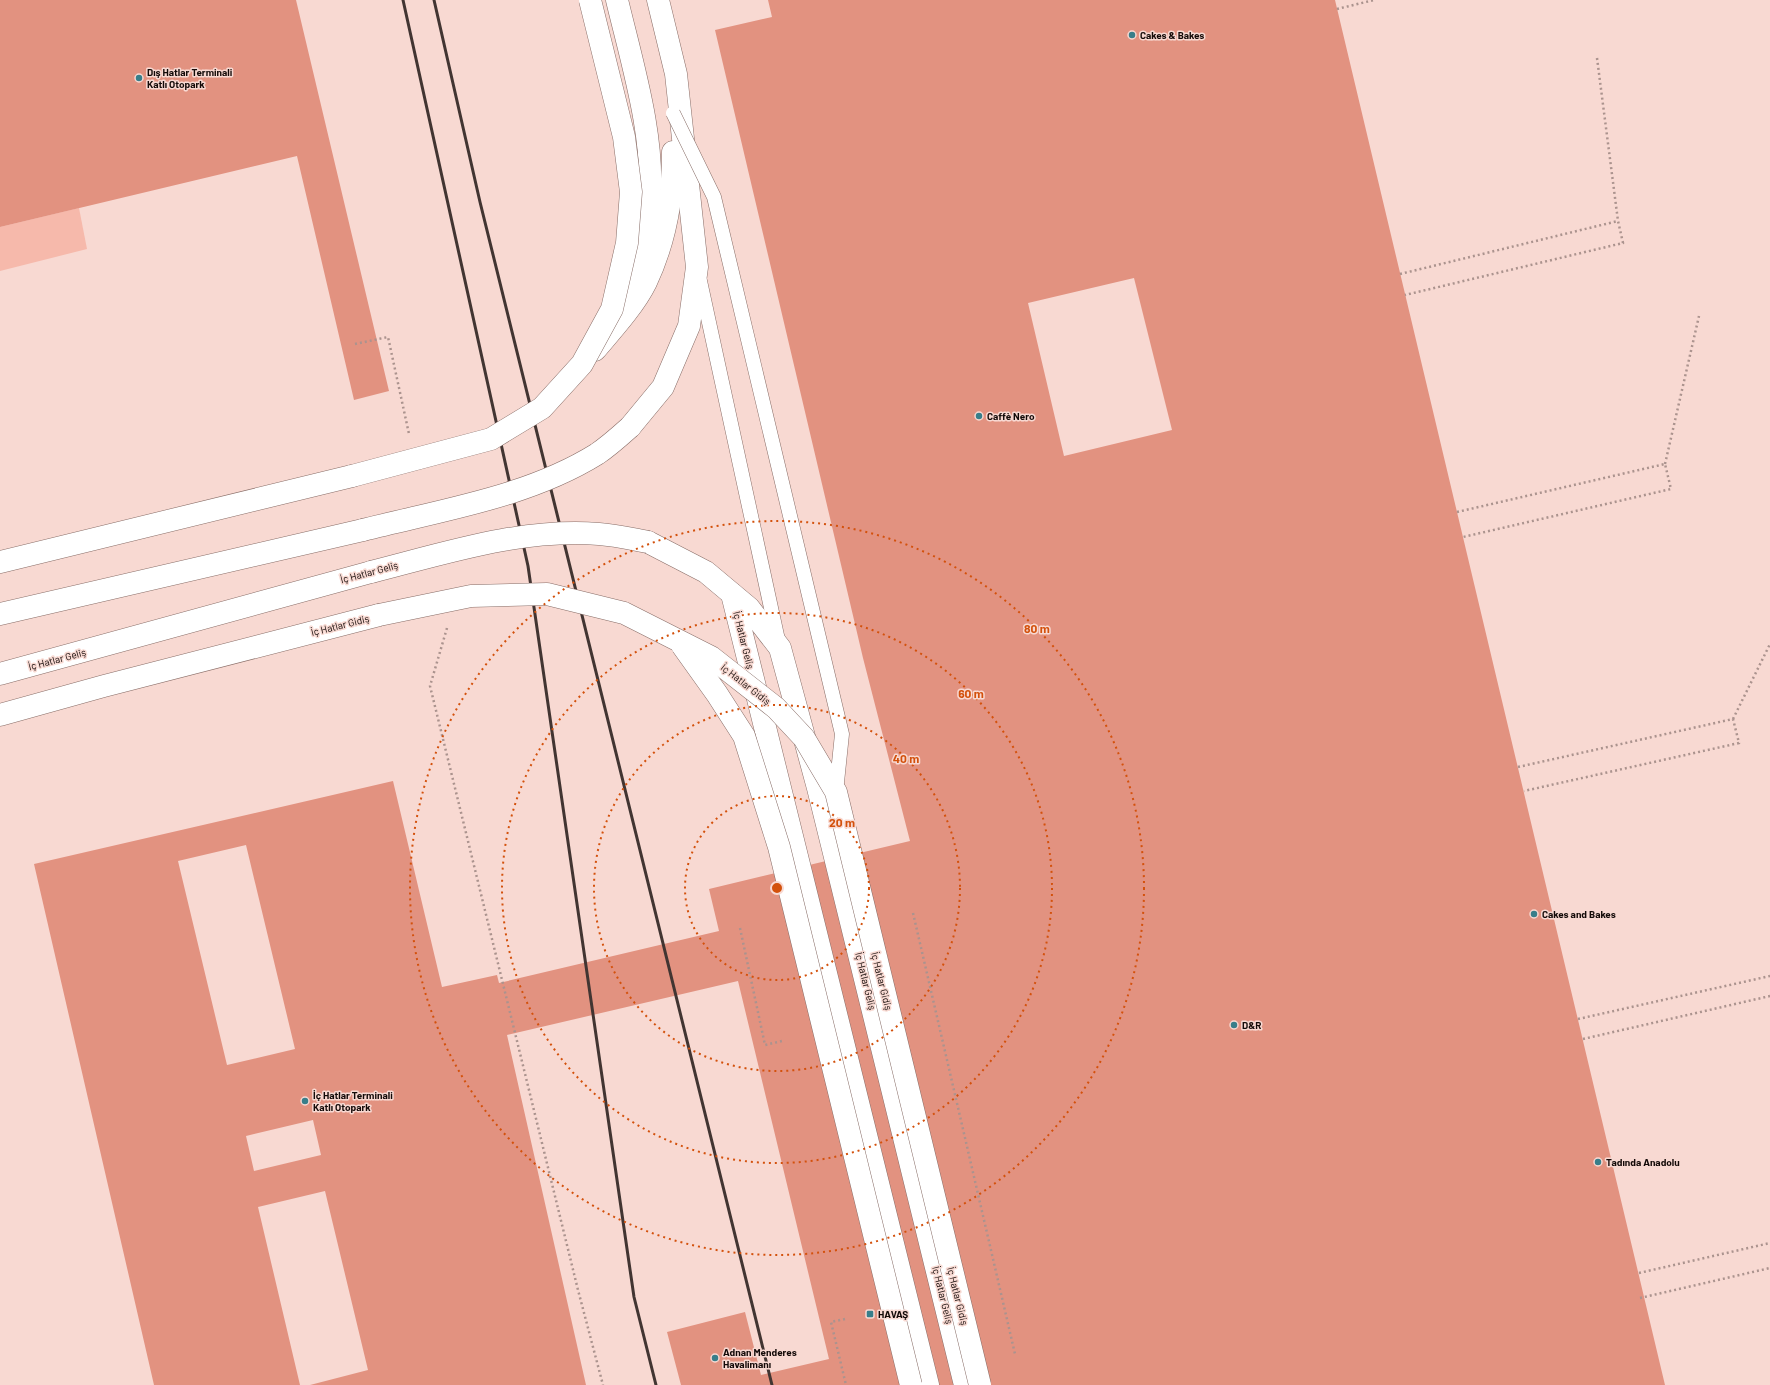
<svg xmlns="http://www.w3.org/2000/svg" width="1770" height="1385" font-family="Barlow,sans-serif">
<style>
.green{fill:#f6b9ab}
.building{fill:#e29280;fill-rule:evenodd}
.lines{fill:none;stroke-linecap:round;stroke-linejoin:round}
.lane-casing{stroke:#886d67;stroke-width:15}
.secondary-casing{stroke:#886d67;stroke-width:23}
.path{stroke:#ab938e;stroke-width:2.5;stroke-dasharray:2 3;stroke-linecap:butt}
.lane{stroke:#fff;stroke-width:14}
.secondary{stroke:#fff;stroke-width:22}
.rail{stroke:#423532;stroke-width:3}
.lane-bridge-casing{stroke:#886d67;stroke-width:15;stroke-linecap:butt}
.secondary-bridge-casing{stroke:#886d67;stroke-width:23;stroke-linecap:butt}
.lane-bridge{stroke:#fff;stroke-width:14}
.secondary-bridge{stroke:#fff;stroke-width:22}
.ring{fill:none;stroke:#d3510c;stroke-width:2;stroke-dasharray:2 4}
.poi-dot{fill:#387e8a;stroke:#f8d9d2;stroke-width:1.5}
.labels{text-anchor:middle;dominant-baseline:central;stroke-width:3;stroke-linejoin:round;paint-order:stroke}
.poi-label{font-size:10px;font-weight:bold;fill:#130a08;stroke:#f8d9d2;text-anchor:start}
.street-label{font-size:10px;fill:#130a08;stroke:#f8d9d2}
.centre{fill:#d3510c;stroke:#f8d9d2;stroke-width:2}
.ring-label{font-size:12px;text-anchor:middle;font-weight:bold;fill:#d3510c;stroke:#f8d9d2;stroke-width:3;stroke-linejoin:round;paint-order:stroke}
</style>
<rect width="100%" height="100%" fill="#f8d9d2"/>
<!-- green -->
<polygon class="green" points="79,208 87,249 0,271 0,227"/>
<!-- building -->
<g class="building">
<polygon points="0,0 296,0 389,391 354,400 297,156 0,227"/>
<path d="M768,0H1335L1665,1385H681L667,1332L745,1312L761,1375L829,1359L738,981L507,1035L586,1385H310L368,1370L325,1191L258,1207L300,1385H154L34,864L393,781L442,987L497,975L499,983L719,931L709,889L910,841L863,658L715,30L772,17ZM1134,278L1172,430L1064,456L1028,303ZM246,845L295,1049L227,1065L178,861ZM313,1120L321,1155L254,1171L246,1136Z"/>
</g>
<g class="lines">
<!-- lane casing -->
<g class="lane-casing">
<polyline id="lane" points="700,281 778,640"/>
</g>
<!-- secondary casing -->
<g class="secondary-casing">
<g id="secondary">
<path d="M617,0C632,63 656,140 649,204C646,228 639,253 635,276L631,283"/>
<path d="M595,350C612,330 634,306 646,282C665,242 673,195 673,152"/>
<polyline points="630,427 663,387 689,326 697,267 676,74 658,0"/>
<polyline points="648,542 706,572 749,608 780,648 818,788 965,1385"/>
<polyline points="0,562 352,476"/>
<polyline points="732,594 928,1385"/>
<polyline points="0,614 363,530"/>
<polyline points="0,674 371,572"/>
<polyline points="0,715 104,686 379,615"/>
</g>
</g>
<!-- path -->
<g class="path">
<polyline points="1337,9 1374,0"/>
<polyline points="1597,58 1618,221"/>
<polyline points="1400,274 1618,221 1623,243 1405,295"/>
<polyline points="355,344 388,337 409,434"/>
<polyline points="1665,464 1699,316"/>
<polyline points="1457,512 1665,464 1671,489 1463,537"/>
<polyline points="447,628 430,686 578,1290 603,1385"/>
<polyline points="1733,719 1770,644"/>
<polyline points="1518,767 1733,719 1739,743 1524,791"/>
<polyline points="913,913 1015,1354"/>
<polyline points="740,928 765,1045 782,1041"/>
<polyline points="1578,1019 1770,976"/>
<polyline points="1583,1039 1770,996"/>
<polyline points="1639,1273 1770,1243"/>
<polyline points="1640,1298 1770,1268"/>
<polyline points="845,1319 831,1322 846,1385"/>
</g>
<!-- lane -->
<use href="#lane" class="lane"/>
<!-- secondary -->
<use href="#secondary" class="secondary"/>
<!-- rail -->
<g class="rail">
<polyline points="403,0 528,566 634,1297 656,1385"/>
<polyline points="434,0 480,202 772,1385"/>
</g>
<!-- lane-bridge casing -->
<g class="lane-bridge-casing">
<polyline id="lane-bridge" points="673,113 714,197 842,734 836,792"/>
</g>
<!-- secondary-bridge casing -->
<g class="secondary-bridge-casing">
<g id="secondary-bridge">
<polyline points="352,476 491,439 542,408 582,364 612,309 627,243 631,192 624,137 590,0"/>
<path d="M363,530C441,510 528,497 597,454C609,446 620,436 630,427"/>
<path d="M371,572C446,553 521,528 599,534C615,535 632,539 648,542"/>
<polyline points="379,615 471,596 547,594 624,613 711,657 776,708 804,738 836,792 980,1385"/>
<polyline points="682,645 717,694 744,736 779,847 911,1385"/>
</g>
</g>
<!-- lane-bridge -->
<use href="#lane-bridge" class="lane-bridge"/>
<!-- secondary-bridge -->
<use href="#secondary-bridge" class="secondary-bridge"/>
</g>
<!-- distance rings -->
<g class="ring">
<circle cx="777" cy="888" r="92"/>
<circle cx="777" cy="888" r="183"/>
<circle cx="777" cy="888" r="275"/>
<circle cx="777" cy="888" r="367"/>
</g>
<!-- markers -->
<g class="poi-dot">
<circle cx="1132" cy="35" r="4"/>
<circle cx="139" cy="78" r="4"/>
<circle cx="979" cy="416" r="4"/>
<circle cx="1534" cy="914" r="4"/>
<circle cx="1234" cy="1025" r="4"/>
<circle cx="305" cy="1101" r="4"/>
<circle cx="1598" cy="1162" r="4"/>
<rect x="866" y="1310" width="8" height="8" rx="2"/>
<circle cx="715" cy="1358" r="4"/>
</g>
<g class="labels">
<!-- poi labels -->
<g class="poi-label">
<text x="1140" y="35">Cakes &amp; Bakes</text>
<text x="147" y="72">Dış Hatlar Terminali<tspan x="147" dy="12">Katlı Otopark</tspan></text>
<text x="987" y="416">Caffè Nero</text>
<text x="1542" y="914">Cakes and Bakes</text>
<text x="1242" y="1025">D&amp;R</text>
<text x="313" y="1095">İç Hatlar Terminali<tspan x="313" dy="12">Katlı Otopark</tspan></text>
<text x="1606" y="1162">Tadında Anadolu</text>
<text x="878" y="1314">HAVAŞ</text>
<text x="723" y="1352">Adnan Menderes<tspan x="723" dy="12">Havalimanı</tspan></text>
</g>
<!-- street labels -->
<g class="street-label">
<text transform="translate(369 572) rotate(-15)">İç Hatlar Geliş</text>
<text transform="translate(340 625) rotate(-14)">İç Hatlar Gidiş</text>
<text transform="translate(744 640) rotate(76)">İç Hatlar Geliş</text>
<text transform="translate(57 659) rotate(-15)">İç Hatlar Geliş</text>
<text transform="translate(746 684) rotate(38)">İç Hatlar Gidiş</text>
<text transform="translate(866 981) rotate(76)">İç Hatlar Geliş</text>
<text transform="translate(882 981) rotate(76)">İç Hatlar Gidiş</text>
<text transform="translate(943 1295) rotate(76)">İç Hatlar Geliş</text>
<text transform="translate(958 1296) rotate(76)">İç Hatlar Gidiş</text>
</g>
</g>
<circle cx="777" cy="888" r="6" class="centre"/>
<g class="ring-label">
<text x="1037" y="633">80 m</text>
<text x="971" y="698">60 m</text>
<text x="906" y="763">40 m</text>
<text x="842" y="827">20 m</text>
</g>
</svg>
